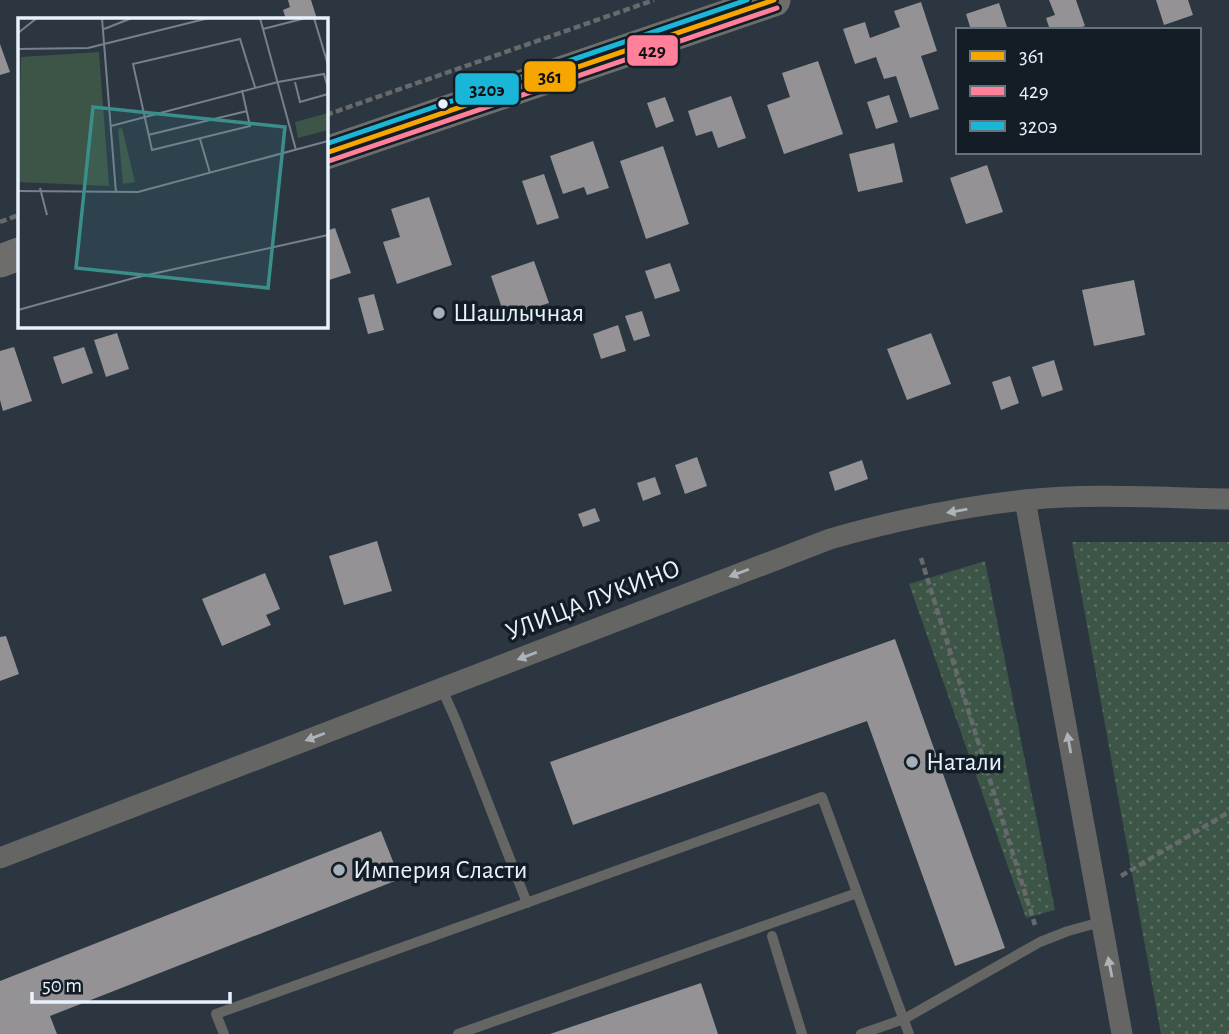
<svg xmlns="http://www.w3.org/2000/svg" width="1229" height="1034" font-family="'Alegreya Sans',sans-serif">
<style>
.grass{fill:url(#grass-dots)}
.building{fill:#949294}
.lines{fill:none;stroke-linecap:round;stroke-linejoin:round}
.path{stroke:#676a6c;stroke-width:4.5;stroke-dasharray:7 3.5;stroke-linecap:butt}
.service{stroke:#656563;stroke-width:10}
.minor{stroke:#656563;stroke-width:21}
.primary{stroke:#6d6e6c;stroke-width:33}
.bus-1-casing{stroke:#131d26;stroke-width:10}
.bus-2-casing{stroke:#131d26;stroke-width:10}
.bus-3-casing{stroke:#131d26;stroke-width:10}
.bus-1{stroke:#f7a600;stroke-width:5}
.bus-2{stroke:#ff8098;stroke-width:5}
.bus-3{stroke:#1ab6d8;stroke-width:5}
.oneway{fill:#adb3b8}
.bus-dot{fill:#e8f2fd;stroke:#131d26;stroke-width:2.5}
.poi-dot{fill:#a6b0bb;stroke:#131d26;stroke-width:2.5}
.labels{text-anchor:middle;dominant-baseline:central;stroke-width:7;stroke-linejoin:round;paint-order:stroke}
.poi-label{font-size:26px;fill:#e8f2fd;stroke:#131d26;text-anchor:start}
.street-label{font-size:26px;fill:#e8f2fd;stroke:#131d26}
.inset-road{fill:none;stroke:#77818c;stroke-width:2}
.view{fill:#3a8f8b;fill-opacity:0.15;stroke:#3a8f8b;stroke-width:3.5}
.inset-edge{fill:none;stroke:#e8f2fd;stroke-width:3.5}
.line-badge{stroke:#131d26;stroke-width:2.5}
.pale-badge-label{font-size:19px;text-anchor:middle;font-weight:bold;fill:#111}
</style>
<defs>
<pattern id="grass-dots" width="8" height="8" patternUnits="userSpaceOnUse" patternTransform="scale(1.75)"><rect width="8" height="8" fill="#3c5546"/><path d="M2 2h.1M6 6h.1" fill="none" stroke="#586e62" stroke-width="1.8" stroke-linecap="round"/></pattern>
</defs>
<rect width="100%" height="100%" fill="#2b3641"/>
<!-- grass -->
<g class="grass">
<polygon points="1072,542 1229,542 1229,1034 1161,1034"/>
<polygon points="985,561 1055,910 1026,918 909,584"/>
</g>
<!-- building -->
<g class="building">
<polygon points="288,0 311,0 317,19 286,19 283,10 290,7"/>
<polygon points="1049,0 1076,0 1085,26 1078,28 1079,30 1050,30 1046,18 1055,15"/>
<polygon points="1156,0 1188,0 1193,15 1164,25"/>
<polygon points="921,2 937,51 921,56 939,109 910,118 896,76 884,79 876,57 855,64 843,29 865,22 870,38 900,27 894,11"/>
<polygon points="999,3 1008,30 971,30 966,14"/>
<polygon points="0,44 10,72 0,75"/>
<polygon points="818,61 843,134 784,154 767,105 790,97 782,73"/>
<polygon points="889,95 898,122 876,129 867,102"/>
<polygon points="731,96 746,138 718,148 712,131 696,136 688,111"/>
<polygon points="665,97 674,121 656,128 647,103"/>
<polygon points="593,141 609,188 587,195 584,187 563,194 550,156"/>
<polygon points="894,143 903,182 858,192 849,154"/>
<polygon points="663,146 689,224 646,239 620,161"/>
<polygon points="987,165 1003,212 966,224 950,178"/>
<polygon points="544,174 559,218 537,225 522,181"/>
<polygon points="429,197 452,265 397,284 383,242 400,237 391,209"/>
<polygon points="335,228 351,273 326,281 326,231"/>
<polygon points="534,261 549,303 505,317 491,276"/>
<polygon points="670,263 680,291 655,299 645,271"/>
<polygon points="1134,280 1145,335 1094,346 1082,290"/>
<polygon points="374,294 384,330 368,334 358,298"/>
<polygon points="642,311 650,336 634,341 625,316"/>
<polygon points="618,325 626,351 601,359 593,334"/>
<polygon points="117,333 129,369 106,377 94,340"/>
<polygon points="931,333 951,384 907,400 887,349"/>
<polygon points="14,347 32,401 3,411 0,400 0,351"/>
<polygon points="84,347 93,373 62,384 53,357"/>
<polygon points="1054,360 1063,390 1042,397 1032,367"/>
<polygon points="1010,376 1019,403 1001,410 992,382"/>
<polygon points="697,457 707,486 685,494 675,465"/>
<polygon points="862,460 868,479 835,491 829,472"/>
<polygon points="655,477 661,494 643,501 637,483"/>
<polygon points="595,508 600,521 583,527 578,514"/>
<polygon points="377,541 392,591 344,605 329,556"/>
<polygon points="265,573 280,609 266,615 271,625 222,646 202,599"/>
<polygon points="6,636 19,674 0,681 0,637"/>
<polygon points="895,639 1005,948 955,966 867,721 573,825 550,762"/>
<polygon points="381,831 400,879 50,1016 57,1034 0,1034 0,981"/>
<polygon points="701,983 718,1034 550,1034"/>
</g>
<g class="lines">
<!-- path -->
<g class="path">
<polyline points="326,115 654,0"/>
<polyline points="0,222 19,215"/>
<polyline points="921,558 1035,925"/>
<polyline points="1121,876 1229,812"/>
</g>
<!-- service -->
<g class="service">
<polyline points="442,689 457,723 527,903"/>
<polyline points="772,936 802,1034"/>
<polyline points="224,1034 216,1014 822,797 909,1034"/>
<polyline points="458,1034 857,893"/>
<polyline points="861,1034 904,1019 1040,942 1068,931 1101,922"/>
</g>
<!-- minor -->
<g class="minor">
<polyline points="1025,500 1122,1034"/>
<path d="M0,858L830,539C893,521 959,507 1025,500C1092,493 1161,498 1229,499"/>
</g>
<!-- primary -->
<g class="primary">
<polyline points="326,153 774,0"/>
<polyline points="0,261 19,254"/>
</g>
<!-- bus-1 casing -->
<g class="bus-1-casing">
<polyline id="bus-1" points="326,153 774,0"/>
</g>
<!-- bus-2 casing -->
<g class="bus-2-casing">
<polyline id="bus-2" points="329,161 777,8"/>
</g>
<!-- bus-3 casing -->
<g class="bus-3-casing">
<polyline id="bus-3" points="326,144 747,0"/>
</g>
<!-- bus-1 -->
<use href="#bus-1" class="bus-1"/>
<!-- bus-2 -->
<use href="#bus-2" class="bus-2"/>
<!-- bus-3 -->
<use href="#bus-3" class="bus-3"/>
</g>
<!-- one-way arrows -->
<defs><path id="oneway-solid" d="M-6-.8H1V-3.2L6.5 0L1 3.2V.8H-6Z" transform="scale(1.75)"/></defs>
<g class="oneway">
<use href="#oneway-solid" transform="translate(957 511) rotate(170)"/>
<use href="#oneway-solid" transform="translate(739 573) rotate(159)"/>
<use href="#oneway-solid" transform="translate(527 656) rotate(159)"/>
<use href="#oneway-solid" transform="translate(315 737) rotate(159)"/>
<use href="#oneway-solid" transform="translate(1069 743) rotate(-100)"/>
<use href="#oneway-solid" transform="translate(1110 967) rotate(-101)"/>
</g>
<!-- markers -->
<circle class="bus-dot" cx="443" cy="104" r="6"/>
<g class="poi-dot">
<circle cx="439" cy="313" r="7"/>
<circle cx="912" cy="762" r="7"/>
<circle cx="339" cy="870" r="7"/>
</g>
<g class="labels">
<!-- poi labels -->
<g class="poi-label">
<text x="453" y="313">Шашлычная</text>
<text x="926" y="762">Натали</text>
<text x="353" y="870">Империя Сласти</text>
</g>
<!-- street labels -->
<g class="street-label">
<text transform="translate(593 600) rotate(-21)">УЛИЦА ЛУКИНО</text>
</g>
</g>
<!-- overview -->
<g transform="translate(18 18)">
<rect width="310" height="310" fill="#2b3641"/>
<path d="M81,34L91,168L0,164L3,39ZM310,95V112L280,120L277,104ZM104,110L117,164L105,166L100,111Z" fill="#3c5546"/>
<path class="inset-road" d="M84,0L98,175M242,0L278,132M296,0L310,47M86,11L114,0M245,11L288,0M0,15L19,0M0,31L70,30L191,0M277,64L282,84L310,76M224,72L232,108L134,132L115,46L222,21L237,69M93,108L260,64L306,56L310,70M130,117L229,93M182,121L192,155M22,170L29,197M0,173L120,174L310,123M0,292L116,260L310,217"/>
<path class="view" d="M75,89L267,109L250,270L58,250Z"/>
<rect width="310" height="310" class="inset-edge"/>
</g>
<g class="line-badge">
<rect x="626" y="34" width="53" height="33" rx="7" fill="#ff8098"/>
<rect x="523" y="60" width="54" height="33" rx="7" fill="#f7a600"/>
<rect x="454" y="72" width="66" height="34" rx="7" fill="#1ab6d8"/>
</g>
<g class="pale-badge-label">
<text x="652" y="57">429</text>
<text x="550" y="83">361</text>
<text x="487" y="96">320э</text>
</g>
<!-- legend -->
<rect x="956" y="28" width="245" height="126" fill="#131d26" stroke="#68727c" stroke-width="2"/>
<rect x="970" y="51" width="35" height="10" fill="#f7a600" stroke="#68727c" stroke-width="2"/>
<text x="1019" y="63" font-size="21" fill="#e8f2fd">361</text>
<rect x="970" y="86" width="35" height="10" fill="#ff8098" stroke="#68727c" stroke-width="2"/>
<text x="1019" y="98" font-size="21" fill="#e8f2fd">429</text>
<rect x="970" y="121" width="35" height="10" fill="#1ab6d8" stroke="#68727c" stroke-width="2"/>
<text x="1019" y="133" font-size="21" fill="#e8f2fd">320э</text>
<!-- scale -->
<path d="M32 992v10h198v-10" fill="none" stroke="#e8f2fd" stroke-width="3.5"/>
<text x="42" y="992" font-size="21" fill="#e8f2fd" stroke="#131d26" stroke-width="5" paint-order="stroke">50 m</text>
</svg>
